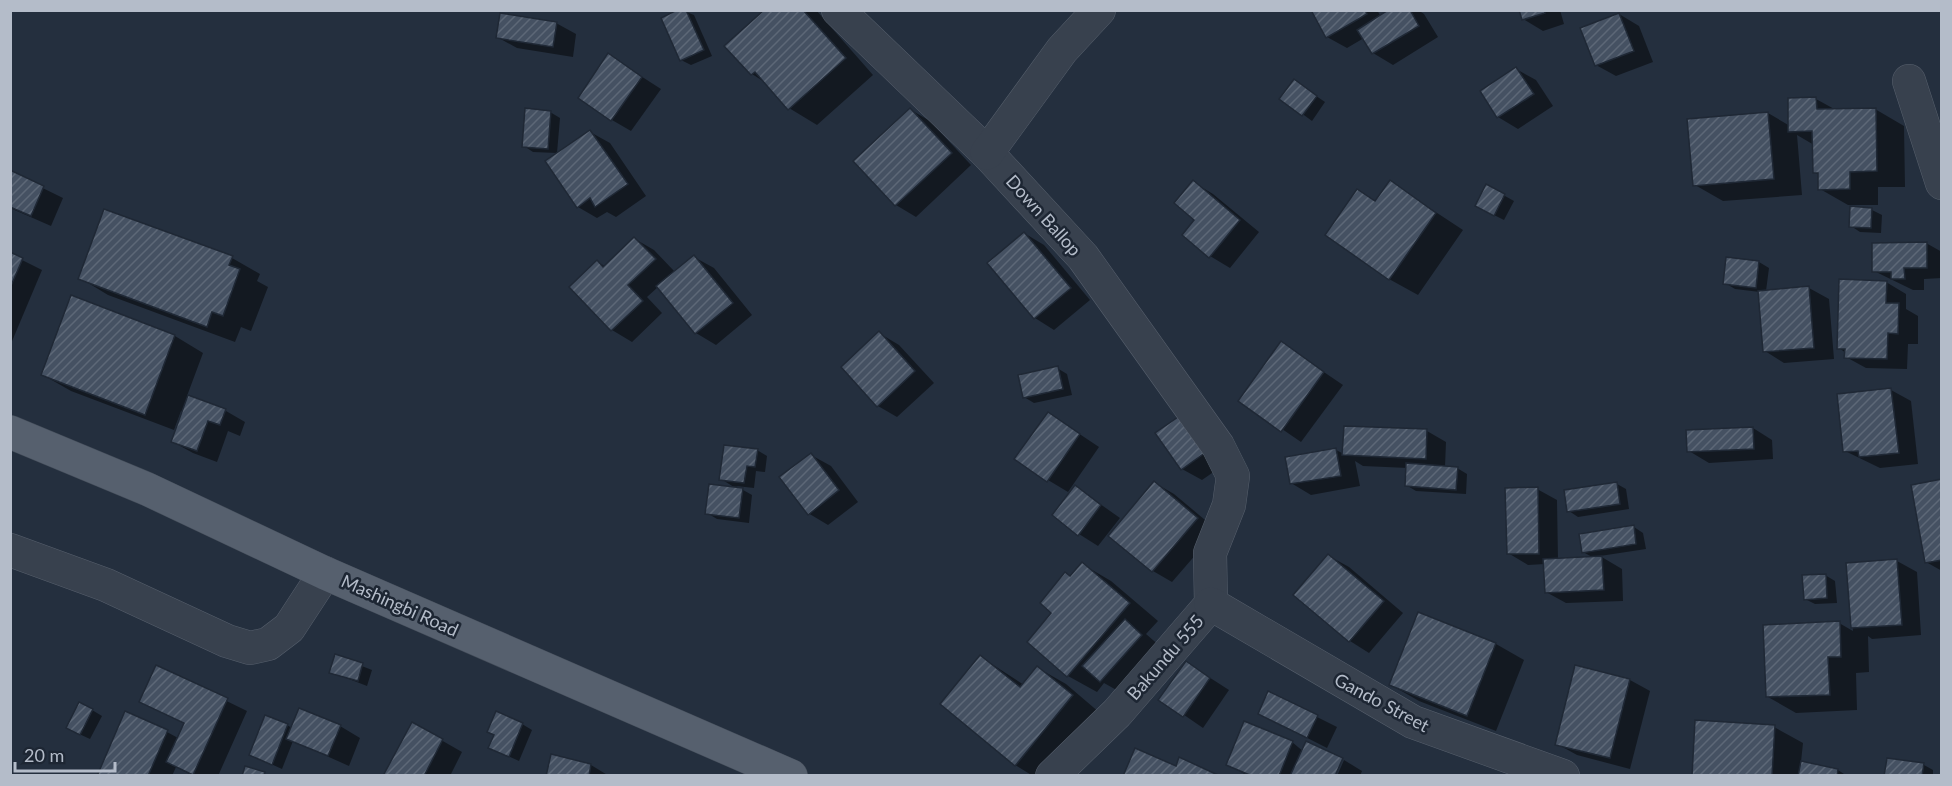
<svg xmlns="http://www.w3.org/2000/svg" width="1952" height="786" font-family="Lato,sans-serif">
<style>
.shadow{fill:#0007}
.building{fill:url(#building-hatch);stroke:#1f2835;stroke-width:1.5}
.lines{fill:none;stroke-linecap:round;stroke-linejoin:round}
.minor-casing{stroke:#565f6c;stroke-width:34}
.primary-casing{stroke:#414a57;stroke-width:34}
.minor{stroke:#38414e;stroke-width:33}
.primary{stroke:#56606e;stroke-width:33}
.labels{text-anchor:middle;dominant-baseline:central;stroke-width:5;stroke-linejoin:round;paint-order:stroke}
.street-label{font-size:18px;fill:#b4bcc9;stroke:#1d2633}
</style>
<defs>
<pattern id="building-hatch" width="6" height="6" patternUnits="userSpaceOnUse" patternTransform="scale(1.5)"><rect width="6" height="6" fill="#455162"/><path d="M-1 1l2-2M0 6l6-6M5 7l2-2" fill="none" stroke="#5d6877"/></pattern>
</defs>
<rect width="100%" height="100%" fill="#242f3e"/>
<!-- shadow -->
<g class="shadow">
<polygon points="681,10 694,15 712,56 691,65 681,60"/>
<polygon points="766,10 816,10 873,75 817,125 789,108 766,83 752,74"/>
<polygon points="1312,10 1377,10 1381,17 1391,10 1418,10 1424,14 1438,37 1393,65 1373,53 1364,38 1347,48 1327,37"/>
<polygon points="1521,10 1560,10 1564,24 1543,31 1523,19"/>
<polygon points="1619,14 1639,26 1653,62 1616,76 1596,65"/>
<polygon points="556,23 576,34 573,57 517,48 497,37"/>
<polygon points="608,55 661,89 631,131 612,120"/>
<polygon points="1516,69 1536,80 1553,106 1518,129 1498,117"/>
<polygon points="1294,81 1325,102 1312,121 1281,98"/>
<polygon points="1816,99 1836,110 1875,109 1904,126 1905,187 1878,187 1878,205 1848,205 1820,189 1819,175 1814,172 1814,145 1797,135 1802,195 1723,201 1695,185 1768,113 1790,126"/>
<polygon points="911,110 930,121 971,165 916,217 896,205 855,161"/>
<polygon points="550,112 560,118 557,153 533,152 524,146"/>
<polygon points="590,132 610,143 646,196 616,217 607,212 597,218 578,207"/>
<polygon points="10,172 63,198 51,226 10,208"/>
<polygon points="1193,182 1213,194 1259,232 1230,268 1210,256 1184,235 1196,219"/>
<polygon points="1390,182 1463,230 1418,295 1389,279 1358,191 1376,201"/>
<polygon points="1487,186 1514,201 1504,220 1486,211"/>
<polygon points="1852,208 1872,210 1882,215 1881,233 1860,232 1851,226"/>
<polygon points="1024,233 1044,245 1090,300 1054,330 1035,318"/>
<polygon points="635,239 654,250 675,272 694,257 714,268 752,315 716,345 696,333 658,287 647,297 662,313 632,342 612,330 571,287 598,262 606,267"/>
<polygon points="1926,243 1942,252 1942,278 1924,279 1924,290 1913,290 1874,271"/>
<polygon points="10,254 42,270 10,346"/>
<polygon points="232,258 260,274 257,281 268,287 251,331 241,327 235,342 108,295 80,278"/>
<polygon points="1728,259 1759,262 1769,268 1766,291 1809,288 1829,299 1834,359 1784,363 1765,351 1760,292 1735,289 1725,283"/>
<polygon points="1886,282 1906,294 1906,309 1918,316 1918,344 1908,344 1907,369 1866,368 1846,357 1846,353 1839,348"/>
<polygon points="72,297 175,336 203,353 187,396 226,411 245,422 240,436 228,431 217,462 193,453 173,442 184,412 181,411 174,430 71,391 43,375"/>
<polygon points="879,333 899,345 934,383 897,417 878,406"/>
<polygon points="1281,343 1343,385 1301,442 1240,400"/>
<polygon points="1057,368 1067,374 1072,395 1034,403 1024,397"/>
<polygon points="1891,390 1911,401 1918,464 1880,468 1845,451"/>
<polygon points="1048,413 1099,447 1068,492 1048,480"/>
<polygon points="1181,417 1225,464 1202,480 1182,469"/>
<polygon points="1753,428 1772,440 1773,459 1709,463 1689,451"/>
<polygon points="1427,431 1446,442 1445,467 1457,468 1467,474 1466,494 1416,491 1406,485 1408,468 1363,466 1355,461 1360,486 1311,495 1291,483 1336,450 1344,454"/>
<polygon points="757,450 767,456 765,472 756,471 754,488 736,486 752,495 749,523 717,519 707,513 737,489 721,479"/>
<polygon points="811,455 831,466 858,502 828,525 808,513"/>
<polygon points="1942,481 1942,571 1926,562"/>
<polygon points="1155,483 1174,494 1217,530 1172,582 1153,571"/>
<polygon points="1617,484 1626,489 1629,509 1578,517 1569,511"/>
<polygon points="1076,487 1120,518 1098,546 1079,534"/>
<polygon points="1537,489 1557,500 1558,560 1594,558 1583,552 1634,527 1643,533 1646,549 1600,556 1622,569 1623,601 1566,603 1546,592 1545,564 1528,565 1508,553"/>
<polygon points="1329,556 1349,567 1403,613 1369,653 1350,641 1295,595"/>
<polygon points="1897,561 1917,572 1921,635 1872,639 1868,636 1869,672 1856,673 1857,710 1796,713 1768,697 1839,623 1853,631 1848,565"/>
<polygon points="1082,564 1111,581 1158,621 1146,634 1161,647 1120,692 1104,683 1097,692 1068,676 1029,642 1053,613 1071,577"/>
<polygon points="1825,575 1835,581 1837,603 1815,604 1805,599"/>
<polygon points="1418,614 1496,644 1524,660 1496,731 1419,701 1391,685"/>
<polygon points="336,656 372,670 367,686 331,672"/>
<polygon points="981,657 1024,685 1038,668 1066,684 1100,713 1049,776 1033,776 1015,765"/>
<polygon points="1187,663 1229,690 1203,728 1161,699"/>
<polygon points="157,667 247,711 218,776 193,776 176,767 172,776 99,776 167,732 178,738 185,724 141,702"/>
<polygon points="1576,667 1630,680 1650,691 1630,769 1577,755 1557,744"/>
<polygon points="1269,693 1337,727 1327,748 1260,714"/>
<polygon points="92,710 102,716 90,739 77,733"/>
<polygon points="413,724 462,752 450,776 390,776"/>
<polygon points="522,724 532,730 519,761 490,748 496,735"/>
<polygon points="287,725 292,728 340,726 360,738 349,766 293,741 282,769 251,755"/>
<polygon points="1774,727 1803,743 1801,762 1838,770 1847,776 1693,776"/>
<polygon points="1292,742 1333,776 1248,776 1227,764"/>
<polygon points="552,756 591,765 609,776 547,776"/>
<polygon points="1344,760 1362,771 1360,776 1337,776"/>
<polygon points="1924,765 1933,770 1933,776 1885,776"/>
</g>
<!-- building -->
<g class="building">
<polygon points="677,10 686,10 704,50 680,61 661,18"/>
<polygon points="764,10 803,10 846,58 788,110 755,72 751,75 724,46"/>
<polygon points="1311,10 1365,10 1367,14 1326,38"/>
<polygon points="1388,10 1410,10 1419,26 1372,54 1357,30"/>
<polygon points="1519,10 1544,10 1545,13 1522,20"/>
<polygon points="500,13 557,22 553,47 496,38"/>
<polygon points="1619,13 1634,51 1595,66 1580,28"/>
<polygon points="608,53 642,77 611,121 578,98"/>
<polygon points="1516,67 1534,94 1497,118 1480,91"/>
<polygon points="1294,79 1317,96 1302,116 1279,99"/>
<polygon points="1816,97 1817,109 1876,108 1877,171 1850,172 1850,189 1818,190 1818,173 1813,173 1812,131 1788,132 1788,98"/>
<polygon points="525,108 551,111 548,149 522,147"/>
<polygon points="910,108 952,153 895,206 853,161"/>
<polygon points="1768,112 1774,179 1693,186 1687,119"/>
<polygon points="590,130 628,184 595,207 590,198 577,208 545,161"/>
<polygon points="10,170 44,186 31,216 10,207"/>
<polygon points="1193,180 1240,220 1209,258 1182,235 1194,220 1174,203"/>
<polygon points="1390,180 1436,213 1389,280 1325,235 1357,189 1375,201"/>
<polygon points="1486,184 1505,194 1494,216 1475,206"/>
<polygon points="1850,206 1872,208 1871,228 1849,227"/>
<polygon points="104,209 233,256 229,265 240,269 223,316 212,312 207,327 78,279"/>
<polygon points="1024,232 1071,288 1034,319 987,263"/>
<polygon points="634,237 656,259 628,285 643,301 611,331 569,287 597,260 603,267"/>
<polygon points="1927,242 1927,268 1904,268 1905,279 1891,279 1891,272 1872,272 1872,243"/>
<polygon points="10,252 23,258 10,288"/>
<polygon points="694,255 733,303 695,334 656,286"/>
<polygon points="1726,257 1759,261 1756,288 1723,284"/>
<polygon points="1839,279 1887,281 1886,303 1899,303 1898,334 1888,333 1887,359 1844,358 1845,349 1837,349"/>
<polygon points="1809,286 1814,348 1763,352 1758,291"/>
<polygon points="71,295 175,335 145,415 41,375"/>
<polygon points="879,331 915,371 877,407 841,367"/>
<polygon points="1281,341 1324,372 1281,432 1238,401"/>
<polygon points="1058,366 1063,389 1023,398 1018,375"/>
<polygon points="1891,388 1899,453 1859,457 1858,451 1843,452 1837,394"/>
<polygon points="188,395 226,409 220,425 208,421 197,451 171,442"/>
<polygon points="1048,412 1080,434 1047,482 1014,459"/>
<polygon points="1181,415 1206,452 1181,470 1155,433"/>
<polygon points="1344,426 1427,429 1426,459 1342,455"/>
<polygon points="1753,427 1754,449 1687,452 1686,430"/>
<polygon points="724,445 758,449 755,467 747,466 744,483 719,480"/>
<polygon points="1336,448 1341,476 1290,484 1285,457"/>
<polygon points="811,453 839,490 808,515 779,477"/>
<polygon points="1406,463 1458,467 1456,490 1405,486"/>
<polygon points="1942,479 1942,560 1925,563 1911,485"/>
<polygon points="1154,481 1198,518 1152,572 1108,536"/>
<polygon points="1617,482 1620,504 1567,512 1564,490"/>
<polygon points="709,484 743,488 739,518 705,514"/>
<polygon points="1075,485 1101,505 1078,536 1052,515"/>
<polygon points="1538,487 1539,554 1507,554 1505,488"/>
<polygon points="1634,525 1636,544 1582,553 1579,534"/>
<polygon points="1328,554 1384,601 1349,642 1293,595"/>
<polygon points="1602,556 1604,590 1545,593 1543,559"/>
<polygon points="1897,559 1902,625 1851,628 1846,563"/>
<polygon points="1082,562 1130,603 1067,677 1027,642 1051,613 1040,603 1065,572 1070,576"/>
<polygon points="1826,574 1827,598 1804,600 1802,575"/>
<polygon points="1418,612 1496,643 1467,716 1389,685"/>
<polygon points="1125,619 1142,635 1100,682 1082,666"/>
<polygon points="1840,621 1841,657 1828,657 1830,695 1766,697 1763,625"/>
<polygon points="335,654 363,663 358,681 329,673"/>
<polygon points="980,655 1020,687 1037,666 1073,695 1015,766 940,704"/>
<polygon points="1186,661 1210,678 1183,717 1158,700"/>
<polygon points="156,665 228,698 193,775 166,762 184,723 139,702"/>
<polygon points="1575,665 1630,679 1610,758 1555,745"/>
<polygon points="1268,691 1318,715 1307,738 1258,714"/>
<polygon points="79,702 93,709 80,735 66,728"/>
<polygon points="299,708 341,725 328,756 286,739"/>
<polygon points="125,711 168,730 148,776 97,776"/>
<polygon points="496,711 523,723 509,757 488,748 494,735 487,732"/>
<polygon points="265,715 288,724 272,765 249,755"/>
<polygon points="1695,720 1775,725 1772,776 1692,776"/>
<polygon points="1244,721 1293,741 1279,776 1252,776 1226,765"/>
<polygon points="412,722 443,739 424,776 387,776 384,774"/>
<polygon points="1306,741 1343,758 1335,776 1290,776"/>
<polygon points="1135,748 1176,766 1179,757 1220,776 1123,776"/>
<polygon points="551,754 591,764 589,776 546,776"/>
<polygon points="1887,758 1924,763 1922,776 1884,776"/>
<polygon points="1801,761 1838,769 1837,776 1798,776"/>
<polygon points="245,766 265,772 264,776 242,776"/>
</g>
<g class="lines">
<!-- minor casing -->
<g class="minor-casing">
<g id="minor">
<polyline points="838,10 987,153 1083,257 1218,446 1233,476 1229,505 1210,553 1211,604 1117,713 1052,776"/>
<polyline points="1909,81 1942,183"/>
<polyline points="987,153 1062,50 1099,10"/>
<polyline points="10,550 106,585 227,641 250,648 268,644 289,628 325,573"/>
<polyline points="1211,604 1413,722 1563,776"/>
</g>
</g>
<!-- primary casing -->
<g class="primary-casing">
<polyline id="primary" points="10,432 147,489 325,573 791,776"/>
</g>
<!-- minor -->
<use href="#minor" class="minor"/>
<!-- primary -->
<use href="#primary" class="primary"/>
</g>
<g class="labels">
<!-- street labels -->
<g class="street-label">
<text transform="translate(1044 215) rotate(48)">Down Ballop</text>
<text transform="translate(400 605) rotate(24)">Mashingbi Road</text>
<text transform="translate(1165 657) rotate(-49)">Bakundu 555</text>
<text transform="translate(1382 702) rotate(28)">Gando Street</text>
</g>
</g>
<!-- border -->
<rect width="1952" height="786" fill="none" stroke="#b4bcc9" stroke-width="24"/>
<!-- scale -->
<path d="M15 762v9h100v-9" fill="none" stroke="#b4bcc9" stroke-width="3"/>
<text x="24" y="762" font-size="18" fill="#b4bcc9" stroke="#1d2633" stroke-width="4.5" paint-order="stroke">20 m</text>
</svg>
